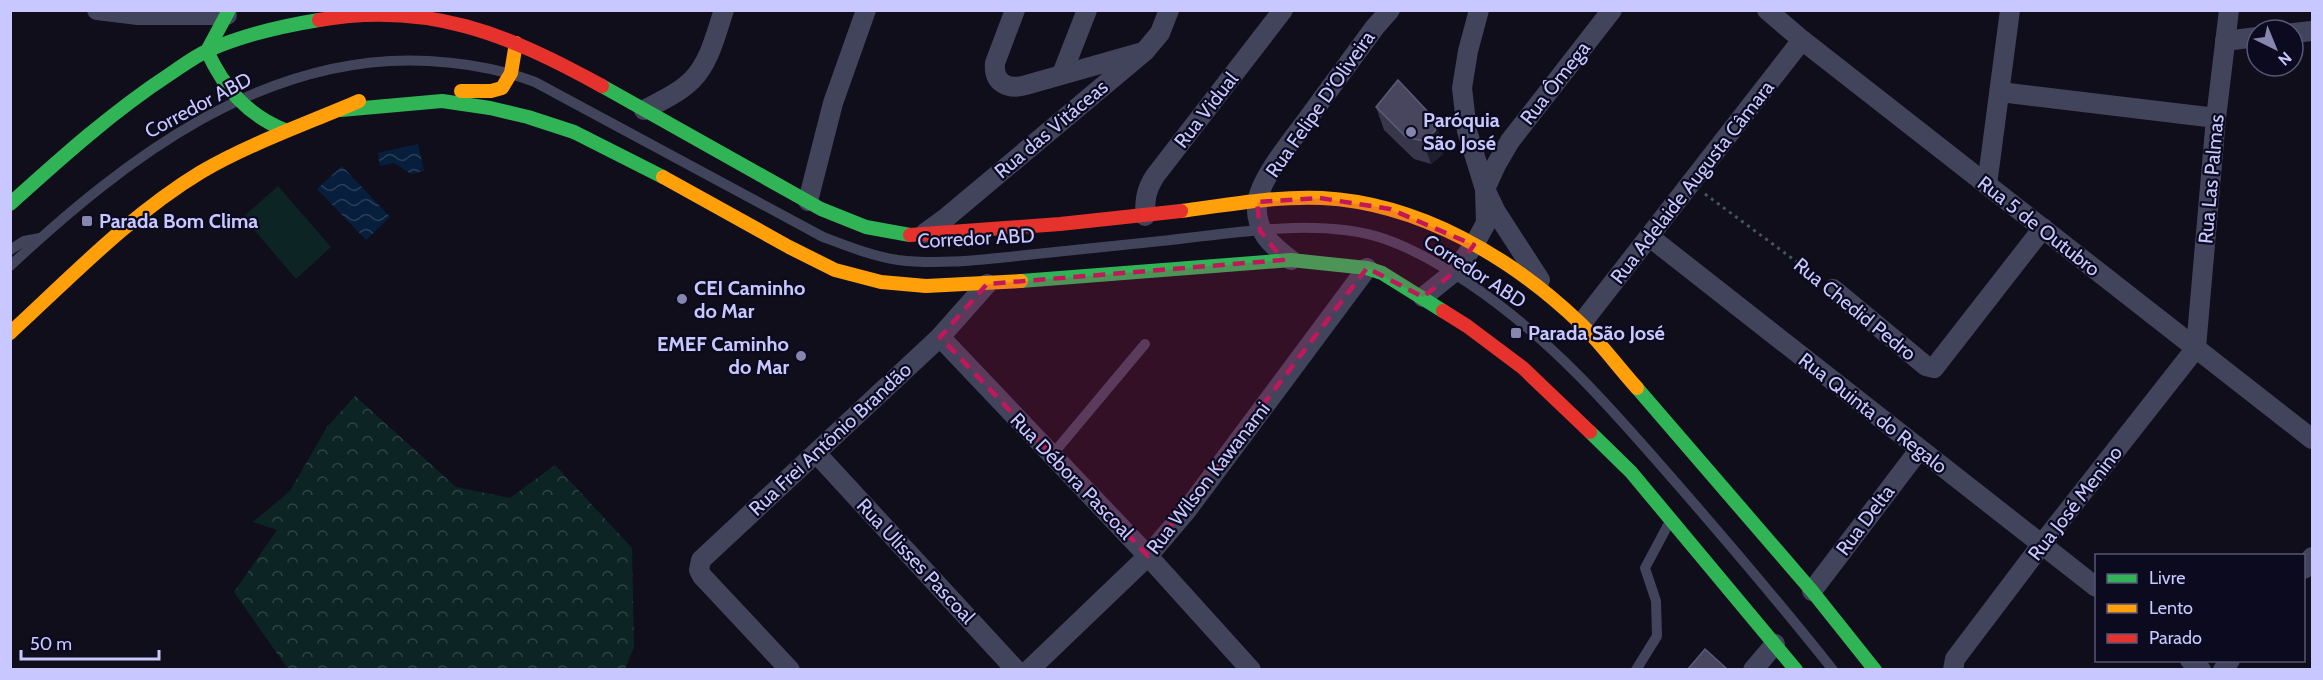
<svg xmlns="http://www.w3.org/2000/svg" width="2323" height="680" font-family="Cabin,sans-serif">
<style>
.green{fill:#0c2524}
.forest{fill:url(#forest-crowns)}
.water{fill:url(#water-waves)}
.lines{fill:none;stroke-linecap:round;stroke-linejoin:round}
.path{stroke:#425561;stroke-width:3;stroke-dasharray:3 4.5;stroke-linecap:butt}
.lane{stroke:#42445c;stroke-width:10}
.street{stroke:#42445c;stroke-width:20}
.fast{stroke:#30b455;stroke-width:14}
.slow{stroke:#ff9f0a;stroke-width:14}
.jam{stroke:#e5322d;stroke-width:14}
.wall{fill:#37364b}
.shaded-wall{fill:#201f2f}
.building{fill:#47465e;stroke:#5b5a77;stroke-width:1.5}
.marked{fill:#c2185b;fill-opacity:0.2;stroke:#c2185b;stroke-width:4.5;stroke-dasharray:12 8;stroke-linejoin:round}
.poi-dot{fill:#8786af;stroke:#0b0a1e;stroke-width:2}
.labels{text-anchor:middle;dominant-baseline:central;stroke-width:4.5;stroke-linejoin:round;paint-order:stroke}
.street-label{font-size:20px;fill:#c8c7ff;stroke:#0b0a1e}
.poi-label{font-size:20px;font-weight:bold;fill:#c8c7ff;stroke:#0b0a1e;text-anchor:start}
</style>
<defs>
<pattern id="forest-crowns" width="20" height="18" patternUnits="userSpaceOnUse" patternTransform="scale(1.5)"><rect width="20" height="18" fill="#0c2524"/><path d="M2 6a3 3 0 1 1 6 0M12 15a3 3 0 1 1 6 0" fill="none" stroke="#2e4345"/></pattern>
<pattern id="water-waves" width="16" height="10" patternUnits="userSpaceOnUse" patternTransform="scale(1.5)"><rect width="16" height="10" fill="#071f3d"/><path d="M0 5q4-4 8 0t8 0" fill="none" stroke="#2a3e5a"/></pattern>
</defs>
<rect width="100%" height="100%" fill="#0f0e1a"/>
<!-- green -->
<polygon class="green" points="278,186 331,247 296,279 243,217"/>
<!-- forest -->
<polygon class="forest" points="355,396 456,487 510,498 555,465 632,548 634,647 625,669 288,669 234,592 277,530 253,522 290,491 327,427"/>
<!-- water -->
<g class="water">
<polygon points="418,144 424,171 411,174 394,163 380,166 378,153"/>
<polygon points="342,166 390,217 366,240 317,189"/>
</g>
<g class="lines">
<!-- path -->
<polyline class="path" points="1705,194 1820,279"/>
<!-- lane -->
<g class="lane">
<polyline points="10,250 24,241 40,238"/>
<path d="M10,266C125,159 263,52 429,61C466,63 501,69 535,82L823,237C847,246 872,256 898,260C937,265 978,260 1017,256C1065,251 1113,246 1161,241C1231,234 1314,217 1382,238C1412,248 1441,265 1467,282C1551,338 1612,409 1678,485C1731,546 1783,607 1833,670"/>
<polyline points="1052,455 1145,344"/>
<polyline points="1636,670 1657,636 1656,601 1645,568 1669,523"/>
</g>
<!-- street -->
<g class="street">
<polyline points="97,10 138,15 227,15"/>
<path d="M1015,10L995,63C993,84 1009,90 1026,85L1139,53"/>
<polyline points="1479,10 1468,51 1462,88 1467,131 1485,189 1496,212 1540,280"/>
<polyline points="1767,10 1802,40 2312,439"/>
<polyline points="2293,33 2312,31"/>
<polyline points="2225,41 2257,37"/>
<polyline points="1062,74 1087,10"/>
<polyline points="2000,92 2216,118"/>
<path d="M644,110C661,101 679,93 692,80C710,62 716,33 724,10"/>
<polyline points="1987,185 2010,10"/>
<polyline points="808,201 833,103 866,10"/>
<path d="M1145,216C1145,199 1146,190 1155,176L1283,10"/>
<polyline points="925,233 947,217 1145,51 1160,33 1169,10"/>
<polyline points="1651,238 2096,587"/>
<path d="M1291,260C1271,245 1255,231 1257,204C1259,179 1294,138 1309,117C1331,87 1353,57 1375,27L1390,10"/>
<polyline points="1833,289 1926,366 1934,368 2043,228"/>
<polyline points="1423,297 1453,273 1474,245 1486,223 1485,189 1496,165 1510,141 1612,10"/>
<polyline points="1581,324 1802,40"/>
<polyline points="940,337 1148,556 1251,670"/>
<polyline points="816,453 1016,670"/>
<polyline points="2304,569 2312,557"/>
<polyline points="1812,591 1919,450"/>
<polyline points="2190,660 2201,670"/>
<polyline points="790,670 702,576 699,570 701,560 940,337 987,284"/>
<polyline points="1029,670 1148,556 1187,510 1367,268"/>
<polyline points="1753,670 1775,644"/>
<polyline points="1953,670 1955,659 2042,544 2196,348 2216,118 2229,10"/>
<polyline points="2223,670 2230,660"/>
</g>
<!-- fast -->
<g class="fast">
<polyline points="207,51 229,10"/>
<path d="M207,51C224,88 247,115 285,130"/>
<polyline points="602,86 821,209 866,227 910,235"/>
<polyline points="341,110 442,101 490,108 528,117 574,132 663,177"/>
<path d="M10,204C61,158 112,112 170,74C182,66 195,56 209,50C243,35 282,26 319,20"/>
<polyline points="1021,281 1291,260 1367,268 1382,273 1443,311"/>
<polyline points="1637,388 1812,591 1875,670"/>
<polyline points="1590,432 1631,472 1796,670"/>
</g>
<!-- slow -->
<g class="slow">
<polyline points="461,91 491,91 502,88 511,73 516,43"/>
<polyline points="663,177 789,247 835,270 881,282 926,286 1021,281"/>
<path d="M1181,211C1227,205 1275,196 1322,198C1419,203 1511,257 1580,323C1600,342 1618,367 1637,388"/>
<path d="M10,333C71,277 130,215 201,172C251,143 306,124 359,101"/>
</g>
<!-- jam -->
<g class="jam">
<path d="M319,20C428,1 508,34 602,86"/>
<polyline points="910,235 1060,224 1181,211"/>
<polyline points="1443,311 1467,326 1523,368 1590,432"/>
</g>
</g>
<!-- wall -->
<polygon class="wall" points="1376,107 1444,147 1443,154 1431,164 1414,159 1384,130"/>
<!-- shaded-wall -->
<polygon class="shaded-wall" points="1436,124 1444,147 1443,154 1431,164 1423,141"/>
<!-- building -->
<g class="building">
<polygon points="1398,80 1429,113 1436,124 1435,131 1423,141 1406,137 1376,107"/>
<polygon points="1705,649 1727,669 1688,669"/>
</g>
<!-- marked area -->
<path class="marked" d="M1320,198L1390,209L1474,245L1453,273L1423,297L1367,268L1148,556L940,337L987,284L1283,260L1260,231L1257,202Z"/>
<!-- markers -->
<g class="poi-dot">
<circle cx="1411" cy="132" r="6"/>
<rect x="81" y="215" width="12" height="12" rx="3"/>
<circle cx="682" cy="299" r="6"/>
<rect x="1510" y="327" width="12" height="12" rx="3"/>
<circle cx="801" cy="356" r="6"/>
</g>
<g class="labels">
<!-- street labels -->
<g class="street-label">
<text transform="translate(1555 83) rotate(-52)">Rua Ômega</text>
<text transform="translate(1320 104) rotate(-55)">Rua Felipe D'Oliveira</text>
<text transform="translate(198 105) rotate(-28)">Corredor ABD</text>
<text transform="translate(1206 110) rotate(-52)">Rua Vidual</text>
<text transform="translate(1051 129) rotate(-40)">Rua das Vitáceas</text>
<text transform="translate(2211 179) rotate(-85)">Rua Las Palmas</text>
<text transform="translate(1692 182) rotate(-52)">Rua Adelaide Augusta Câmara</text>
<text transform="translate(2039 226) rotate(38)">Rua 5 de Outubro</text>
<text transform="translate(976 238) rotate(-3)">Corredor ABD</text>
<text transform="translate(1475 271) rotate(33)">Corredor ABD</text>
<text transform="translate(1855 309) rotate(39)">Rua Chedid Pedro</text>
<text transform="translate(1873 413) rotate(38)">Rua Quinta do Regalo</text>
<text transform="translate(830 439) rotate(-43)">Rua Frei Antônio Brandão</text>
<text transform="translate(1072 476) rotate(46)">Rua Débora Pascoal</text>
<text transform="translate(1208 478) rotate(-52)">Rua Wilson Kawanami</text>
<text transform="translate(2075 503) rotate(-52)">Rua José Menino</text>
<text transform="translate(1865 520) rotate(-53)">Rua Delta</text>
<text transform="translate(916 561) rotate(47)">Rua Ulisses Pascoal</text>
</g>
<!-- poi labels -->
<g class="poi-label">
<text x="1423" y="120">Paróquia<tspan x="1423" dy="23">São José</tspan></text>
<text x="99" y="221">Parada Bom Clima</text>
<text x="694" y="288">CEI Caminho<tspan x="694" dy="23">do Mar</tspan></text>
<text x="1528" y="333">Parada São José</text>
<text x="789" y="344" text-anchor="end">EMEF Caminho<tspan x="789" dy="23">do Mar</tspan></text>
</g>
</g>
<!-- border -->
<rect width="2323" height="680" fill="none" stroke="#c8c7ff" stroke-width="24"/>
<!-- legend -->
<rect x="2095" y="554" width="210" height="108" fill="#0b0a1e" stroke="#575678" stroke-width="1.5"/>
<rect x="2107" y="574" width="30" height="9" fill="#30b455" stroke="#575678" stroke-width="1.5"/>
<text x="2149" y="584" font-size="18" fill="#c8c7ff">Livre</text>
<rect x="2107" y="604" width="30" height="9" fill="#ff9f0a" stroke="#575678" stroke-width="1.5"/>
<text x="2149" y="614" font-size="18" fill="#c8c7ff">Lento</text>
<rect x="2107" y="634" width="30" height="9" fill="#e5322d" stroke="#575678" stroke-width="1.5"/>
<text x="2149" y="644" font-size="18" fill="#c8c7ff">Parado</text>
<!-- north arrow -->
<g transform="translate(2275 48) rotate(137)"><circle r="28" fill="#0b0a1e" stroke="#575678" stroke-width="1.5"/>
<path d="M0-4.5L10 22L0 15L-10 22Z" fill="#8786af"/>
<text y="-9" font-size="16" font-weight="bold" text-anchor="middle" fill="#c8c7ff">N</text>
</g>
<!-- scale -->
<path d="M21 650v9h138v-9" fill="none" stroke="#c8c7ff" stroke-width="3"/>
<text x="30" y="650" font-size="18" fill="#c8c7ff" stroke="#0b0a1e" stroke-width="4.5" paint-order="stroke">50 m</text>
</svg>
